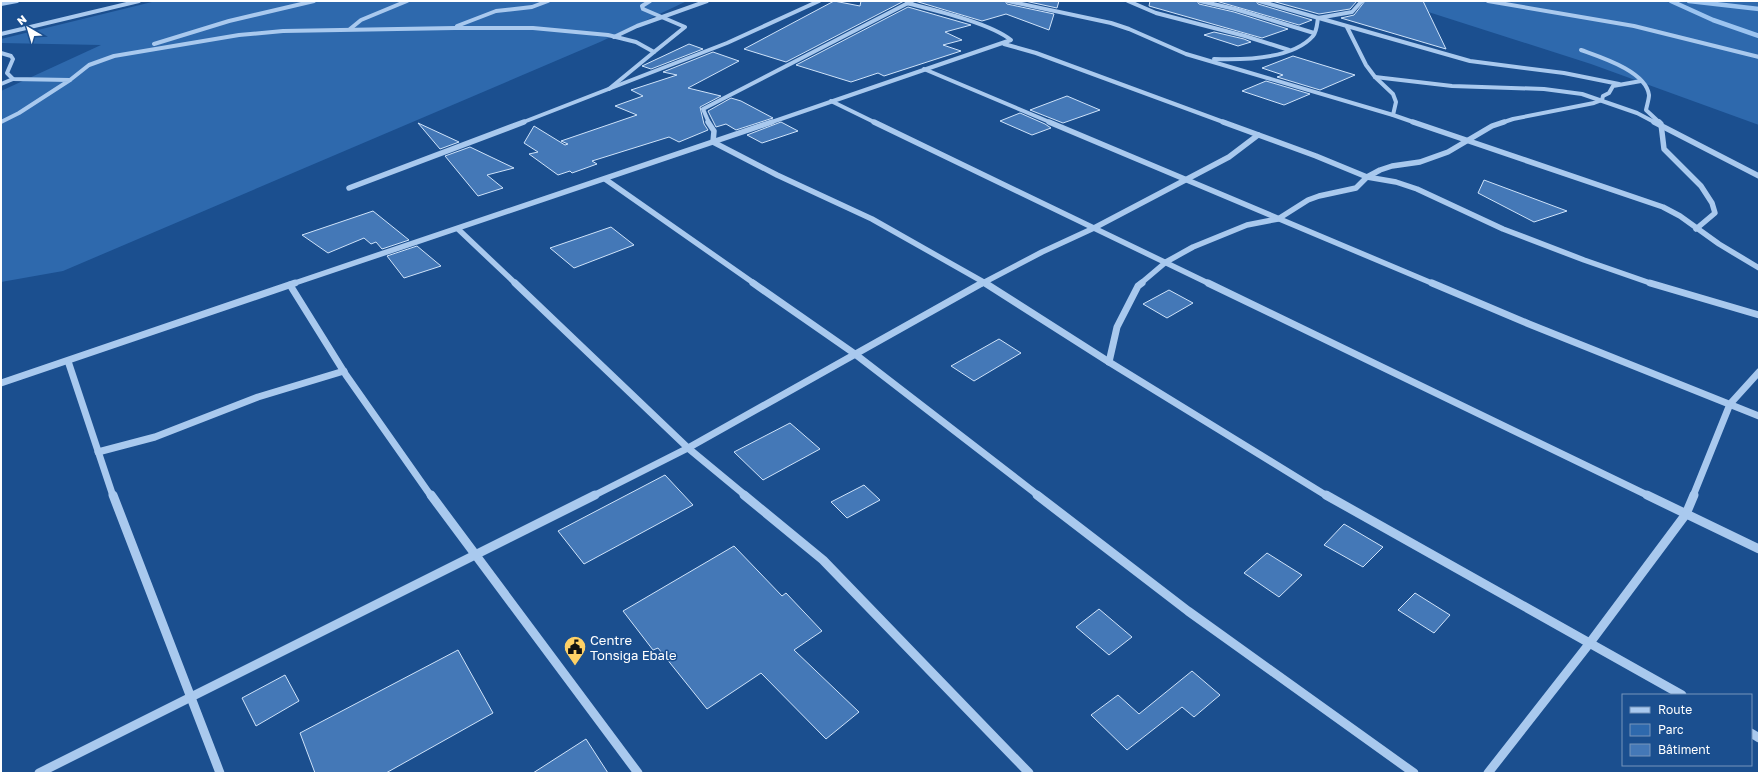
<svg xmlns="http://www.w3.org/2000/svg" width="1760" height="774" font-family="'Golos Text',sans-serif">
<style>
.green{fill:#2e69ad}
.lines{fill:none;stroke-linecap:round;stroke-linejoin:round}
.stream{stroke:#9cc4f0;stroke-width:4.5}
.building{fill:#4478b7;stroke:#cfe3fa}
.minor-far3{stroke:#a9c9ee;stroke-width:4}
.minor-far2{stroke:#a9c9ee;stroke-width:5.5}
.minor-far1{stroke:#a9c9ee;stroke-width:7}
.minor{stroke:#a9c9ee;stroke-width:9}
.labels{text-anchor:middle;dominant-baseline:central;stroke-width:3;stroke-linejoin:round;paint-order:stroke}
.near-poi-label{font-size:13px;fill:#fff;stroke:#1b4f8f;text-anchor:start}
</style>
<rect width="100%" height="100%" fill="#1b4f8f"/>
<!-- green -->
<g class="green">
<polygon points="156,1 687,1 600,42 63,271 1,282 1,91 101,45 1,43 1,39"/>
<polygon points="1394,1 1759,1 1759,125 1591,64"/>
</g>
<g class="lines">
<!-- stream -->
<g class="stream">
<polyline points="1671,1 1713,20 1759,36"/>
<polyline points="1689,1 1759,9"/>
</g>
</g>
<!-- building -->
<g class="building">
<polygon points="834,1 860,6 861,1 904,1 786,62 744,49"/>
<polygon points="915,1 1005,1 1007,4 1054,14 1049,30 1006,14 982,21"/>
<polygon points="1025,1 1059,1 1057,8"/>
<polygon points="1150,1 1197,1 1199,4 1234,12 1288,29 1262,38 1149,6"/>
<polygon points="1216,1 1256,1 1258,4 1312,20 1299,25"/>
<polygon points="1272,1 1357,1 1350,9 1319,14"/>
<polygon points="1365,1 1423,1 1446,49 1341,18 1354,15"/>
<polygon points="908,7 971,25 945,32 962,40 943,45 961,51 884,76 878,73 851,82 796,65"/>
<polygon points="1214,32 1244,39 1251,42 1238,46 1204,35"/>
<polygon points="689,44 703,49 651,69 642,66"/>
<polygon points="713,52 739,61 688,88 721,96 700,107 704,124 708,130 679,142 669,137 592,161 597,164 572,173 570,171 558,175 529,154 538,152 524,143 534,126 565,145 568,144 561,141 637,115 615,106 643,96 631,90 677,75 663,72"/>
<polygon points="1293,56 1355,75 1320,90 1277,77 1283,75 1262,68"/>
<polygon points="1266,81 1310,94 1284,105 1242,91"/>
<polygon points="1067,96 1100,110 1063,123 1030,110"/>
<polygon points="731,98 741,101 773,118 736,130 726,124 716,127 708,111"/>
<polygon points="1020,113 1045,124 1051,128 1032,135 1000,121"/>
<polygon points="781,122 798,131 762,143 747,135"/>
<polygon points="418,123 459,142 440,149"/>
<polygon points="470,147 514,168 487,175 503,188 478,196 445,156"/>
<polygon points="1484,180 1567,211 1534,222 1478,193"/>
<polygon points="373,211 409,240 382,249 376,242 371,244 364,238 328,253 302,235"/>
<polygon points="611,227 634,245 574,268 550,248"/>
<polygon points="417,246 441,266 404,278 387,256"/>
<polygon points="1169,290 1193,303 1167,318 1143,304"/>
<polygon points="999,339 1021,353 974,381 951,366"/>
<polygon points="790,423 820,449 763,480 734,452"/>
<polygon points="665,475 693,505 584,564 558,531"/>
<polygon points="864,485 880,500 847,518 831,502"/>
<polygon points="1344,524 1383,547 1363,567 1324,545"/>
<polygon points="734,546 782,596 786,593 822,631 794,650 859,712 826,739 761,673 707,709 658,648 653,650 623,611"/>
<polygon points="1267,553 1302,575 1279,597 1244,573"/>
<polygon points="1415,593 1450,615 1434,633 1398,610"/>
<polygon points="1099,609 1132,637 1109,655 1076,627"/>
<polygon points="458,650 493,713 386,773 315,773 300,733"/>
<polygon points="1192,671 1220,695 1194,717 1182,707 1127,750 1091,715 1118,695 1139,714"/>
<polygon points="285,675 299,701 256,726 242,698"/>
<polygon points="586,739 608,773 533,773"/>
</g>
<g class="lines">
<!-- minor-far3 -->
<g class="minor-far3">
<polyline points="650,1 642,6 643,9 685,27 654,52"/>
<polyline points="1008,1 1111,23 1129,29 1186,54 1393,115"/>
<polyline points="1128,1 1156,13 1245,36 1289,50"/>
<polyline points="1200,1 1235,9 1314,33"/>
<polyline points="1259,1 1470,61 1564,73 1619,84"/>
<polyline points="1488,1 1634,26 1759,57"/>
<polyline points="1,4 17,1"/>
<polyline points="457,26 496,11 532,7 548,1"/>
<polyline points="1347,27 1366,65 1375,77 1393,94 1396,102 1393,115 1416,123"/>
<polyline points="350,29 361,20 407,1"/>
<polyline points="1,34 139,1"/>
<polyline points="614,37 637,26 707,1"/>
<polyline points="154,44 229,21 314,1"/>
<polyline points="1004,44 1036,53 1226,123"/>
<path d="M1581,50C1600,57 1646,71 1649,95C1649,99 1647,105 1646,110L1660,123"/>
<polyline points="1,53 11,56 13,59 7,73 13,79 70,80 19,113 1,122"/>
<path d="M1214,59C1242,60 1293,59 1313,36C1317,31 1317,24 1318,18L1352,12L1362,1"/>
<polyline points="924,69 1052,123"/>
<polyline points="1375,77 1452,86 1544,89 1582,94 1637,113 1656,123"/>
<polyline points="70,80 89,65 114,56 239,35 283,31 455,28 533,28 608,35 636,42 654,52 609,89"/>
<polyline points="1,84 13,79"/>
<polyline points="831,101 876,123"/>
<polyline points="521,123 727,43 819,1"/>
<polyline points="709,123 703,109 912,1"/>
<path d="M769,123L1011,40C990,23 934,10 907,3"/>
<polyline points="1501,123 1513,119 1594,103 1602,100 1603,96 1609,93 1613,86 1641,81"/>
</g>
<!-- minor-far2 -->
<g class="minor-far2">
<polyline points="708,122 714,131 713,142 777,175 872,219 987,284"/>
<polyline points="874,122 1210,284"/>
<polyline points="1049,122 1434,284"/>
<polyline points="1223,122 1316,156 1367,177 1396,182 1417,189 1503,229 1584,260 1653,284"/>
<polyline points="1413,122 1663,207 1680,216 1719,244 1759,268"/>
<polyline points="1654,122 1759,176"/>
<polyline points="1659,122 1661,124 1664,149 1701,186 1712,203 1715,213 1696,229"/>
<polyline points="605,179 755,284"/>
<polyline points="349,188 524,122"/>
<polyline points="458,229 516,284"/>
<polyline points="292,284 772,122"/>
<polyline points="981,284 1042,252 1094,228 1229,157 1258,135"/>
<polyline points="1140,284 1166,262 1193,247 1247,225 1278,219 1308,200 1319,196 1356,188 1367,177 1380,170 1392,166 1420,162 1448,152 1492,126 1504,122"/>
</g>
<!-- minor-far1 -->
<g class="minor-far1">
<polyline points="515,283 688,448 746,496"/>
<polyline points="753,283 855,354 1039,496"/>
<polyline points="985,283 1109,362 1327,496"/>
<polyline points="1208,283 1649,496"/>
<polyline points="1432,283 1529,324 1759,416"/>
<polyline points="1650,283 1759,315"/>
<polyline points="290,285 346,375 431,496"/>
<polyline points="68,361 113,496"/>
<polyline points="1109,362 1117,327 1138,286 1142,283"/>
<polyline points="1,383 295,283"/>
<polyline points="98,452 155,437 258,397 344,371"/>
<polyline points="593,496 688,448 982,283"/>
<polyline points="1693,496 1730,404 1759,372"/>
</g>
<!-- minor -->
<g class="minor">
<polyline points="113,495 220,773"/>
<polyline points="431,495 638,773"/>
<polyline points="744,495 823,560 1029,773"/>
<polyline points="1037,495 1188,611 1414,773"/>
<polyline points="1326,495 1682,695"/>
<polyline points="1647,495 1759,549"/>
<polyline points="1751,733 1759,738"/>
<polyline points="39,773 595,495"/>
<polyline points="1488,773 1589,644 1686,514 1694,495"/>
</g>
</g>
<!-- icons -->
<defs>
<g id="civic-pin" transform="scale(1.15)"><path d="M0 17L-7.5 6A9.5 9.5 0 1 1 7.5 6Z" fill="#ffd166" stroke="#1b4f8f"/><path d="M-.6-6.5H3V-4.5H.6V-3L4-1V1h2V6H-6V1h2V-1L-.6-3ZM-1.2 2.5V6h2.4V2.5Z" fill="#111"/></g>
</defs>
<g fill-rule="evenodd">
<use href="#civic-pin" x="575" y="647"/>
</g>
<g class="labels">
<!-- near-poi labels -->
<g class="near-poi-label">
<text x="590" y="640">Centre<tspan x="590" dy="15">Tonsiga Ebale</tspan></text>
</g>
</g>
<!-- border -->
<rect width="1760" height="774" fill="none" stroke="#ffffff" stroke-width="4"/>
<!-- legend -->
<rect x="1622" y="694" width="130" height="72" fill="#1b4f8f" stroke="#7695bc"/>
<rect x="1630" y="707" width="20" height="6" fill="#a9c9ee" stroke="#7695bc"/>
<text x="1658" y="714" font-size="12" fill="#ffffff">Route</text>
<rect x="1630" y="724" width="20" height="12" fill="#2e69ad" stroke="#7695bc"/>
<text x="1658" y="734" font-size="12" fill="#ffffff">Parc</text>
<rect x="1630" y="744" width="20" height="12" fill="#4478b7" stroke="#7695bc"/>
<text x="1658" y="754" font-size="12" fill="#ffffff">Bâtiment</text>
<!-- north arrow -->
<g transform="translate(28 28) rotate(322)" stroke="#1b4f8f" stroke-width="3" paint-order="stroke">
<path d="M0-3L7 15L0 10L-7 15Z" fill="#ffffff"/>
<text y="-6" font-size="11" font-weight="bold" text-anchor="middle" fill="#ffffff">N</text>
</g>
</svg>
